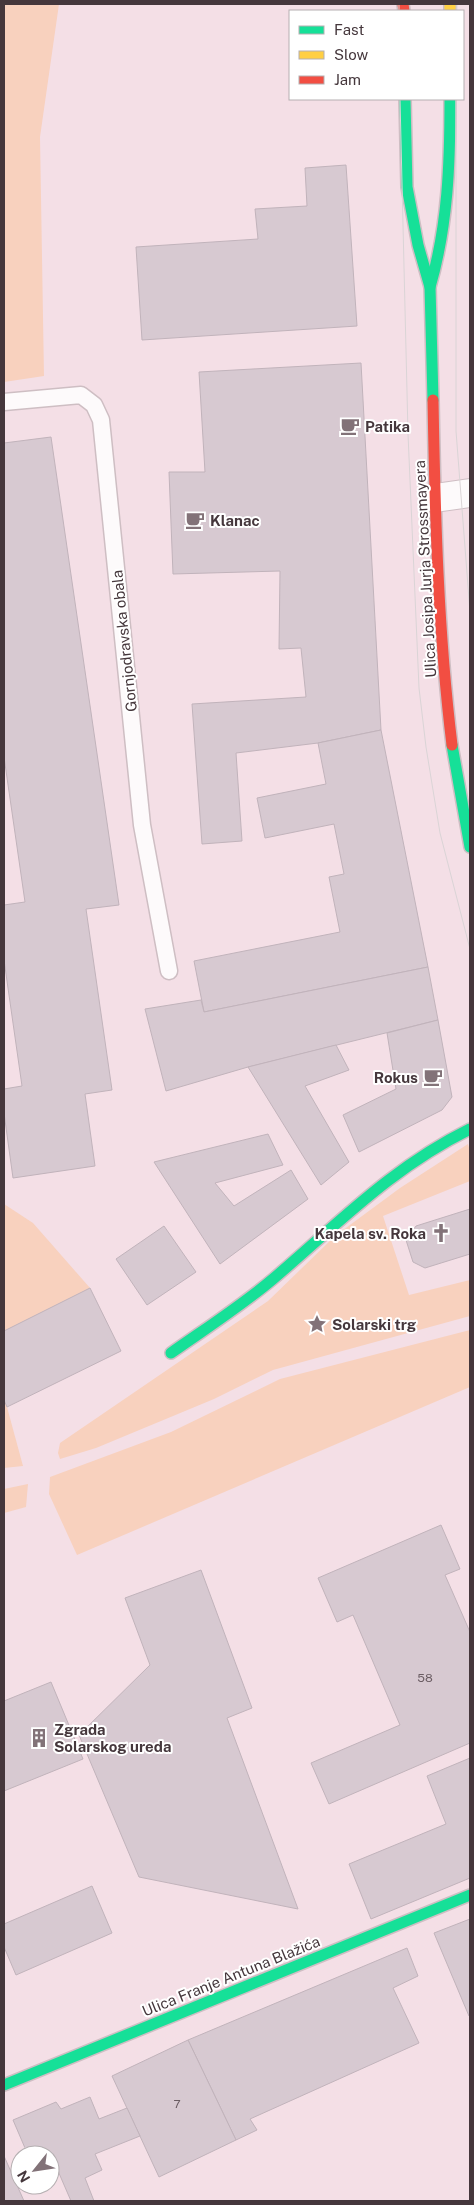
<svg xmlns="http://www.w3.org/2000/svg" width="474" height="2205" font-family="'Public Sans',sans-serif">
<style>
.green{fill:#f8d1be}
.building{fill:#d7c9d1;stroke:#c1b3bb}
.lines{fill:none;stroke-linecap:round;stroke-linejoin:round}
.lane-casing{stroke:#cebec3;stroke-width:19}
.street-casing{stroke:#cebec3;stroke-width:30}
.fast-casing{stroke:#cebec3;stroke-width:14}
.slow-casing{stroke:#cebec3;stroke-width:14}
.jam-casing{stroke:#cebec3;stroke-width:14}
.lane{stroke:#fdfafb;stroke-width:16}
.street{stroke:#fdfafb;stroke-width:28}
.fast{stroke:#16e098;stroke-width:11}
.slow{stroke:#ffcf43;stroke-width:11}
.jam{stroke:#f24e42;stroke-width:11}
.tram{stroke:#dad4d6;stroke-width:1}
.labels{text-anchor:middle;dominant-baseline:central;stroke-width:4;stroke-linejoin:round;paint-order:stroke}
.number-label{font-size:12px;fill:#6a5c62}
.poi-label{font-size:15px;font-weight:bold;fill:#45373c;stroke:#fff;text-anchor:start}
.street-label{font-size:15px;fill:#45373c;stroke:#fff}
</style>
<rect width="100%" height="100%" fill="#f4dfe6"/>
<!-- green -->
<g class="green">
<polygon points="4,4 59,4 40,137 44,376 4,382"/>
<polygon points="468,1144 470,1151 470,1181 383,1216 409,1295 470,1280 470,1316 273,1370 214,1399 96,1448 60,1459 58,1453 60,1443 268,1301 335,1236 400,1188"/>
<polygon points="4,1204 33,1223 90,1288 4,1331"/>
<polygon points="470,1330 470,1387 77,1555 49,1494 50,1477 171,1432 280,1379"/>
<polygon points="4,1400 7,1407 23,1466 4,1468"/>
<polygon points="28,1484 26,1507 4,1513 4,1489"/>
</g>
<!-- building -->
<g class="building">
<polygon points="346,165 357,326 142,340 136,247 258,239 255,209 307,206 305,168"/>
<polygon points="361,363 381,730 318,743 236,753 242,841 202,844 192,704 306,697 301,648 279,649 280,571 173,574 169,472 205,472 199,372"/>
<polygon points="51,437 119,905 86,909 112,1090 85,1094 95,1166 13,1178 4,1113 4,1089 22,1086 4,960 4,905 25,902 4,757 4,443"/>
<polygon points="381,730 428,967 204,1012 194,961 340,932 329,877 344,874 334,824 265,838 257,798 326,784 318,743"/>
<polygon points="428,967 438,1020 248,1067 166,1091 145,1009 201,1000 204,1012"/>
<polygon points="438,1020 452,1097 442,1110 359,1152 343,1115 396,1089 387,1033"/>
<polygon points="336,1045 349,1070 305,1086 349,1162 321,1185 248,1067"/>
<polygon points="268,1134 283,1165 215,1183 234,1206 291,1170 308,1199 220,1264 154,1162"/>
<polygon points="470,1209 470,1254 425,1268 413,1262 406,1240 416,1226"/>
<polygon points="164,1226 196,1272 147,1305 116,1259"/>
<polygon points="90,1288 121,1351 7,1407 4,1400 4,1331"/>
<polygon points="441,1525 460,1569 445,1575 470,1632 470,1743 329,1804 311,1763 400,1725 353,1615 337,1622 318,1578"/>
<polygon points="201,1570 252,1708 227,1718 298,1909 139,1877 79,1735 150,1665 125,1598"/>
<polygon points="51,1682 83,1759 4,1791 4,1701"/>
<polygon points="470,1758 470,1878 371,1919 349,1864 446,1824 427,1776"/>
<polygon points="92,1886 112,1933 16,1975 4,1947 4,1924"/>
<polygon points="470,1919 470,2015 469,2016 434,1933"/>
<polygon points="407,1948 418,1976 393,1988 419,2043 250,2119 257,2130 236,2140 188,2040"/>
<polygon points="188,2040 236,2140 159,2177 112,2076"/>
<polygon points="90,2097 99,2119 127,2108 140,2136 95,2154 102,2170 85,2178 94,2201 71,2201 55,2164 50,2166 50,2155 28,2155 13,2120 56,2102 61,2109"/>
<polygon points="4,2156 24,2201 4,2201"/>
</g>
<g class="lines">
<!-- lane casing -->
<g class="lane-casing">
<polyline id="lane" points="4,402 81,395 94,405 101,420 142,825 169,971"/>
</g>
<!-- street casing -->
<g class="street-casing">
<polyline id="street" points="435,498 470,493"/>
</g>
<!-- fast casing -->
<g class="fast-casing">
<g id="fast">
<polyline points="405,99 407,187 418,245 430,287 433,400"/>
<path d="M430,287C448,225 450,164 450,99"/>
<polyline points="452,745 470,847"/>
<path d="M171,1353C205,1329 241,1306 273,1279C339,1223 391,1168 470,1129"/>
<polyline points="4,2085 470,1895"/>
</g>
</g>
<!-- slow casing -->
<g class="slow-casing">
<polyline id="slow" points="450,4 450,11"/>
</g>
<!-- jam casing -->
<g class="jam-casing">
<g id="jam">
<polyline points="403,4 404,11"/>
<path d="M433,400C435,515 438,631 452,745"/>
</g>
</g>
<!-- lane -->
<use href="#lane" class="lane"/>
<!-- street -->
<use href="#street" class="street"/>
<!-- fast -->
<use href="#fast" class="fast"/>
<!-- slow -->
<use href="#slow" class="slow"/>
<!-- jam -->
<use href="#jam" class="jam"/>
<!-- tram -->
<g class="tram">
<polyline points="399,4 399,11"/>
<polyline points="457,11 457,4"/>
<polyline points="400,99 408,434 419,688 426,747 440,833 470,949"/>
<polyline points="456,99 456,431 470,612"/>
</g>
</g>
<!-- icons -->
<defs>
<g id="cafe-bare" transform="scale(1.5)"><path d="M-5.5-4.5H6V0H3Q3 3.5 0 3.5H-2.5Q-5.5 3.5-5.5 0ZM3-3.2v2h1.7v-2ZM-6 4.5H4V6H-6Z" fill="#827278" stroke="#fff" stroke-width="2.5" paint-order="stroke"/></g>
<g id="church-bare" transform="scale(1.5)"><path d="M-1.2-6h2.4v3.5h3.3v2.4h-3.3V6h-2.4V-.1h-3.3v-2.4h3.3Z" fill="#827278" stroke="#fff" stroke-width="2.5" paint-order="stroke"/></g>
<g id="sight-bare" transform="scale(1.5)"><path d="M0-6L1.8-2.2L6-1.7L2.9 1.2L3.7 5.4L0 3.3L-3.7 5.4L-2.9 1.2L-6-1.7L-1.8-2.2Z" fill="#827278" stroke="#fff" stroke-width="2.5" paint-order="stroke"/></g>
<g id="building-bare" transform="scale(1.5)"><path d="M-4-6H4V6H1V3H-1V6H-4ZM-2.5-4.3h1.7v1.8h-1.7ZM.8-4.3h1.7v1.8H.8ZM-2.5-1h1.7V.8h-1.7ZM.8-1h1.7V.8H.8Z" fill="#827278" stroke="#fff" stroke-width="2.5" paint-order="stroke"/></g>
</defs>
<g fill-rule="evenodd">
<use href="#cafe-bare" x="350" y="426"/>
<use href="#cafe-bare" x="195" y="520"/>
<use href="#cafe-bare" x="433" y="1077"/>
<use href="#church-bare" x="441" y="1233"/>
<use href="#sight-bare" x="317" y="1324"/>
<use href="#building-bare" x="39" y="1738"/>
</g>
<g class="labels">
<!-- number labels -->
<g class="number-label">
<text x="425" y="1678">58</text>
<text x="177" y="2104">7</text>
</g>
<!-- poi labels -->
<g class="poi-label">
<text x="365" y="426">Patika</text>
<text x="210" y="520">Klanac</text>
<text x="418" y="1077" text-anchor="end">Rokus</text>
<text x="426" y="1233" text-anchor="end">Kapela sv. Roka</text>
<text x="332" y="1324">Solarski trg</text>
<text x="54" y="1729">Zgrada<tspan x="54" dy="17">Solarskog ureda</tspan></text>
</g>
<!-- street labels -->
<g class="street-label">
<text transform="translate(425 569) rotate(-93)">Ulica Josipa Jurja Strossmayera</text>
<text transform="translate(124 641) rotate(-96)">Gornjodravska obala</text>
<text transform="translate(231 1976) rotate(-22)">Ulica Franje Antuna Blažića</text>
</g>
</g>
<!-- border -->
<rect width="474" height="2205" fill="none" stroke="#45373c" stroke-width="10"/>
<!-- legend -->
<rect x="289" y="10" width="175" height="90" fill="#ffffff" stroke="#b5afb1"/>
<rect x="299" y="26" width="25" height="8" fill="#16e098" stroke="#b5afb1"/>
<text x="334" y="35" font-size="15" fill="#45373c">Fast</text>
<rect x="299" y="51" width="25" height="8" fill="#ffcf43" stroke="#b5afb1"/>
<text x="334" y="60" font-size="15" fill="#45373c">Slow</text>
<rect x="299" y="76" width="25" height="8" fill="#f24e42" stroke="#b5afb1"/>
<text x="334" y="85" font-size="15" fill="#45373c">Jam</text>
<!-- north arrow -->
<g transform="translate(35 2170) rotate(240)"><circle r="24" fill="#ffffff" stroke="#b5afb1"/>
<path d="M0-4L9 19L0 12L-9 19Z" fill="#827278"/>
<text y="-8" font-size="14" font-weight="bold" text-anchor="middle" fill="#45373c">N</text>
</g>
</svg>
